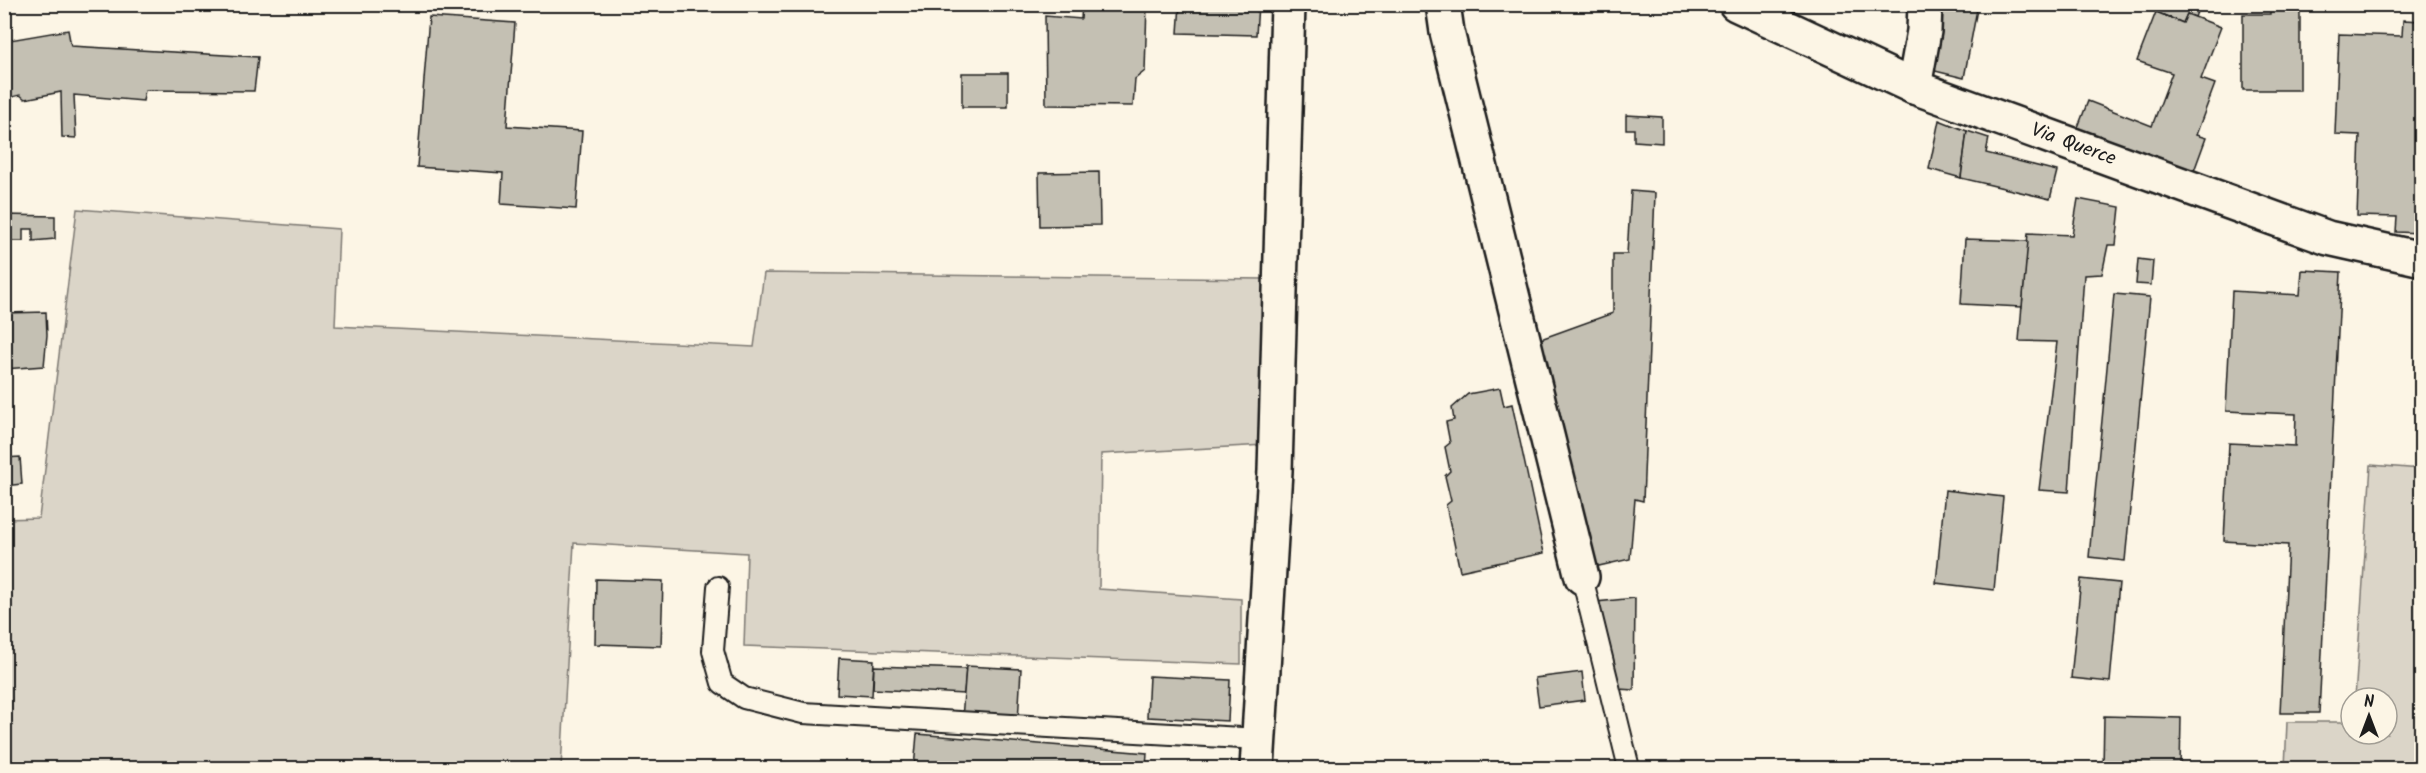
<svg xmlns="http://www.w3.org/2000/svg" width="2426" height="773" font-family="Kalam,sans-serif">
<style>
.green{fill:#dbd5c8;stroke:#7c7872;stroke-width:1.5}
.building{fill:#c4c0b3;stroke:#1c1c1c;stroke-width:1.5}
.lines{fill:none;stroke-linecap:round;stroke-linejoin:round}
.service-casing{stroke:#1c1c1c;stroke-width:24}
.minor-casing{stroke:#1c1c1c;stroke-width:38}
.tertiary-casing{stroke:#1c1c1c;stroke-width:38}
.service{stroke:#fcf5e5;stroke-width:20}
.minor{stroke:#fcf5e5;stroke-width:33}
.tertiary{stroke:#fcf5e5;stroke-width:33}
.labels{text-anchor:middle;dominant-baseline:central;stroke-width:5;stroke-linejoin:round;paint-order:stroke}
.street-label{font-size:20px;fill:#1c1c1c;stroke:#fcf5e5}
</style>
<rect width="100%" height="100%" fill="#fcf5e5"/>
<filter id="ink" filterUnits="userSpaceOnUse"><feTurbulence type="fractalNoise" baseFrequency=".0167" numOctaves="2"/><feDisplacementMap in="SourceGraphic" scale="12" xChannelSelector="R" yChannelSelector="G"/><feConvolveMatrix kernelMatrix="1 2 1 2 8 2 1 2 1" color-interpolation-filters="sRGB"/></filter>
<g filter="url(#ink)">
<!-- green -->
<g class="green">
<polygon points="77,209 339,229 335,326 754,347 764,273 1265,279 1265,445 1101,454 1099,589 1241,599 1241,664 744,646 747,553 574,543 561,768 5,768 4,519 39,518"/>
<polygon points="2371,465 2421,469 2421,768 2285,768 2287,722 2351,722 2351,734 2387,734 2387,698 2355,698"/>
</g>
<!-- building -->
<g class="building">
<polygon points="1082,4 1147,4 1145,71 1135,79 1133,106 1046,105 1045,16 1081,19"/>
<polygon points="1180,4 1258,4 1256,35 1178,33"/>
<polygon points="1942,4 1978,4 1964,78 1931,70"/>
<polygon points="2159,4 2200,4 2195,17 2187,14 2183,23 2156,12"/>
<polygon points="2270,4 2300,4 2300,90 2243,90 2243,14 2270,14"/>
<polygon points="2156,12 2183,23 2187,14 2221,27 2201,79 2215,84 2196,135 2206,138 2191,179 2075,135 2088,101 2152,126 2172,73 2137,61"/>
<polygon points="429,17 515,23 507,126 582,131 576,209 501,204 503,173 417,167"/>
<polygon points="2403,20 2422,21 2422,233 2396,232 2397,217 2357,216 2360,135 2335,134 2339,34 2402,36"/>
<polygon points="68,30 71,46 258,57 254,91 145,90 143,101 74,95 76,138 62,137 61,92 25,99 20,95 4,99 4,67 8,66 4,41"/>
<rect x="962" y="73" width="46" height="34"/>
<polygon points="1626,115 1662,117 1662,143 1634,141 1634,129 1626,129"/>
<polygon points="1939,120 1967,131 1961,178 1929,169"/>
<polygon points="1967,131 1989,138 1986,153 2057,171 2050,199 1961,178"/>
<polygon points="1099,172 1100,225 1040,226 1039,173"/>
<polygon points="1631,191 1655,193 1643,501 1635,499 1630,559 1590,568 1538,340 1613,313 1613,254 1627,254"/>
<polygon points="2078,199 2120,207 2116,245 2108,245 2102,274 2084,275 2069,492 2039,490 2057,342 2019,341 2028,233 2072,235"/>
<polygon points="4,215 55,216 55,239 33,241 33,229 23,229 23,241 5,241"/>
<polygon points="1965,239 2028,241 2022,307 1961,304"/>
<polygon points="2138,259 2153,261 2151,285 2136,284"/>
<polygon points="2302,270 2341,272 2319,713 2280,713 2288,545 2224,541 2229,443 2295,446 2296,414 2226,411 2232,291 2300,295"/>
<polygon points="2114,294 2150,297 2125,561 2089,557"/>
<polygon points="46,312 47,335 44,366 4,369 4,354 7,353 6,313"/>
<polygon points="1500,388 1504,406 1512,404 1544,553 1460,571 1446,505 1451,501 1445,476 1450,471 1445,447 1450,443 1446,422 1454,420 1452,408 1468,394"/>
<polygon points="20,457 22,484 4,486 4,458"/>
<polygon points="1945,490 2003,497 1994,590 1936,583"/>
<polygon points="596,579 663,581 661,646 595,644"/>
<polygon points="2081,579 2119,583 2110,682 2071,678"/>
<polygon points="1635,598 1634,690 1618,689 1596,602"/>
<polygon points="839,658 874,660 872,696 837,694"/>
<polygon points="874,666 966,669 964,694 873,689"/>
<polygon points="966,666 1021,669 1018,722 962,719"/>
<polygon points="1582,672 1585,700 1539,706 1535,678"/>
<polygon points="1149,676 1230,680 1228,721 1147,717"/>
<polygon points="2104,716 2181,718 2180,768 2103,768"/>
<polygon points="917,734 1147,753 1146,768 914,768"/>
</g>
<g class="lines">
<!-- service casing -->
<g class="service-casing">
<g id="service">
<polyline points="1582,577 1629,768"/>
<polyline points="718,587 713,651 722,683 744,698 803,713 1259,739"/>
</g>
</g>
<!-- minor casing -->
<g class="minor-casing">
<g id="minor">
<polyline points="1443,4 1447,32 1582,577"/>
<polyline points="1914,87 1924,31 1925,4"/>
<polyline points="1257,768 1275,471 1288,4"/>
</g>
</g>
<!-- tertiary casing -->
<g class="tertiary-casing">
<g id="tertiary">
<path id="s1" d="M1736,4L1914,87L2328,238L2422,259"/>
</g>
</g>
<!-- service -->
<use href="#service" class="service"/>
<!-- minor -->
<use href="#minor" class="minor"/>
<!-- tertiary -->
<use href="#tertiary" class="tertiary"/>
</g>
</g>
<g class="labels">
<!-- street labels -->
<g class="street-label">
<text stroke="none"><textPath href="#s1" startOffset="366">Via Querce</textPath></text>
</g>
</g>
<!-- margin -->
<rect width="2426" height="773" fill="none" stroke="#fcf5e5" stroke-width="24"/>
<rect x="12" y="12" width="2402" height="749" fill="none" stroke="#1c1c1c" stroke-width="2" filter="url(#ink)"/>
<!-- north arrow -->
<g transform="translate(2369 716)"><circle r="28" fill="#fcf5e5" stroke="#a29e95" stroke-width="1.5"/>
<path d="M0-4.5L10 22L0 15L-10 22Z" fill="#1c1c1c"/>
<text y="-9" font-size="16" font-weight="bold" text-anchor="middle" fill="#1c1c1c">N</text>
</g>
</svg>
